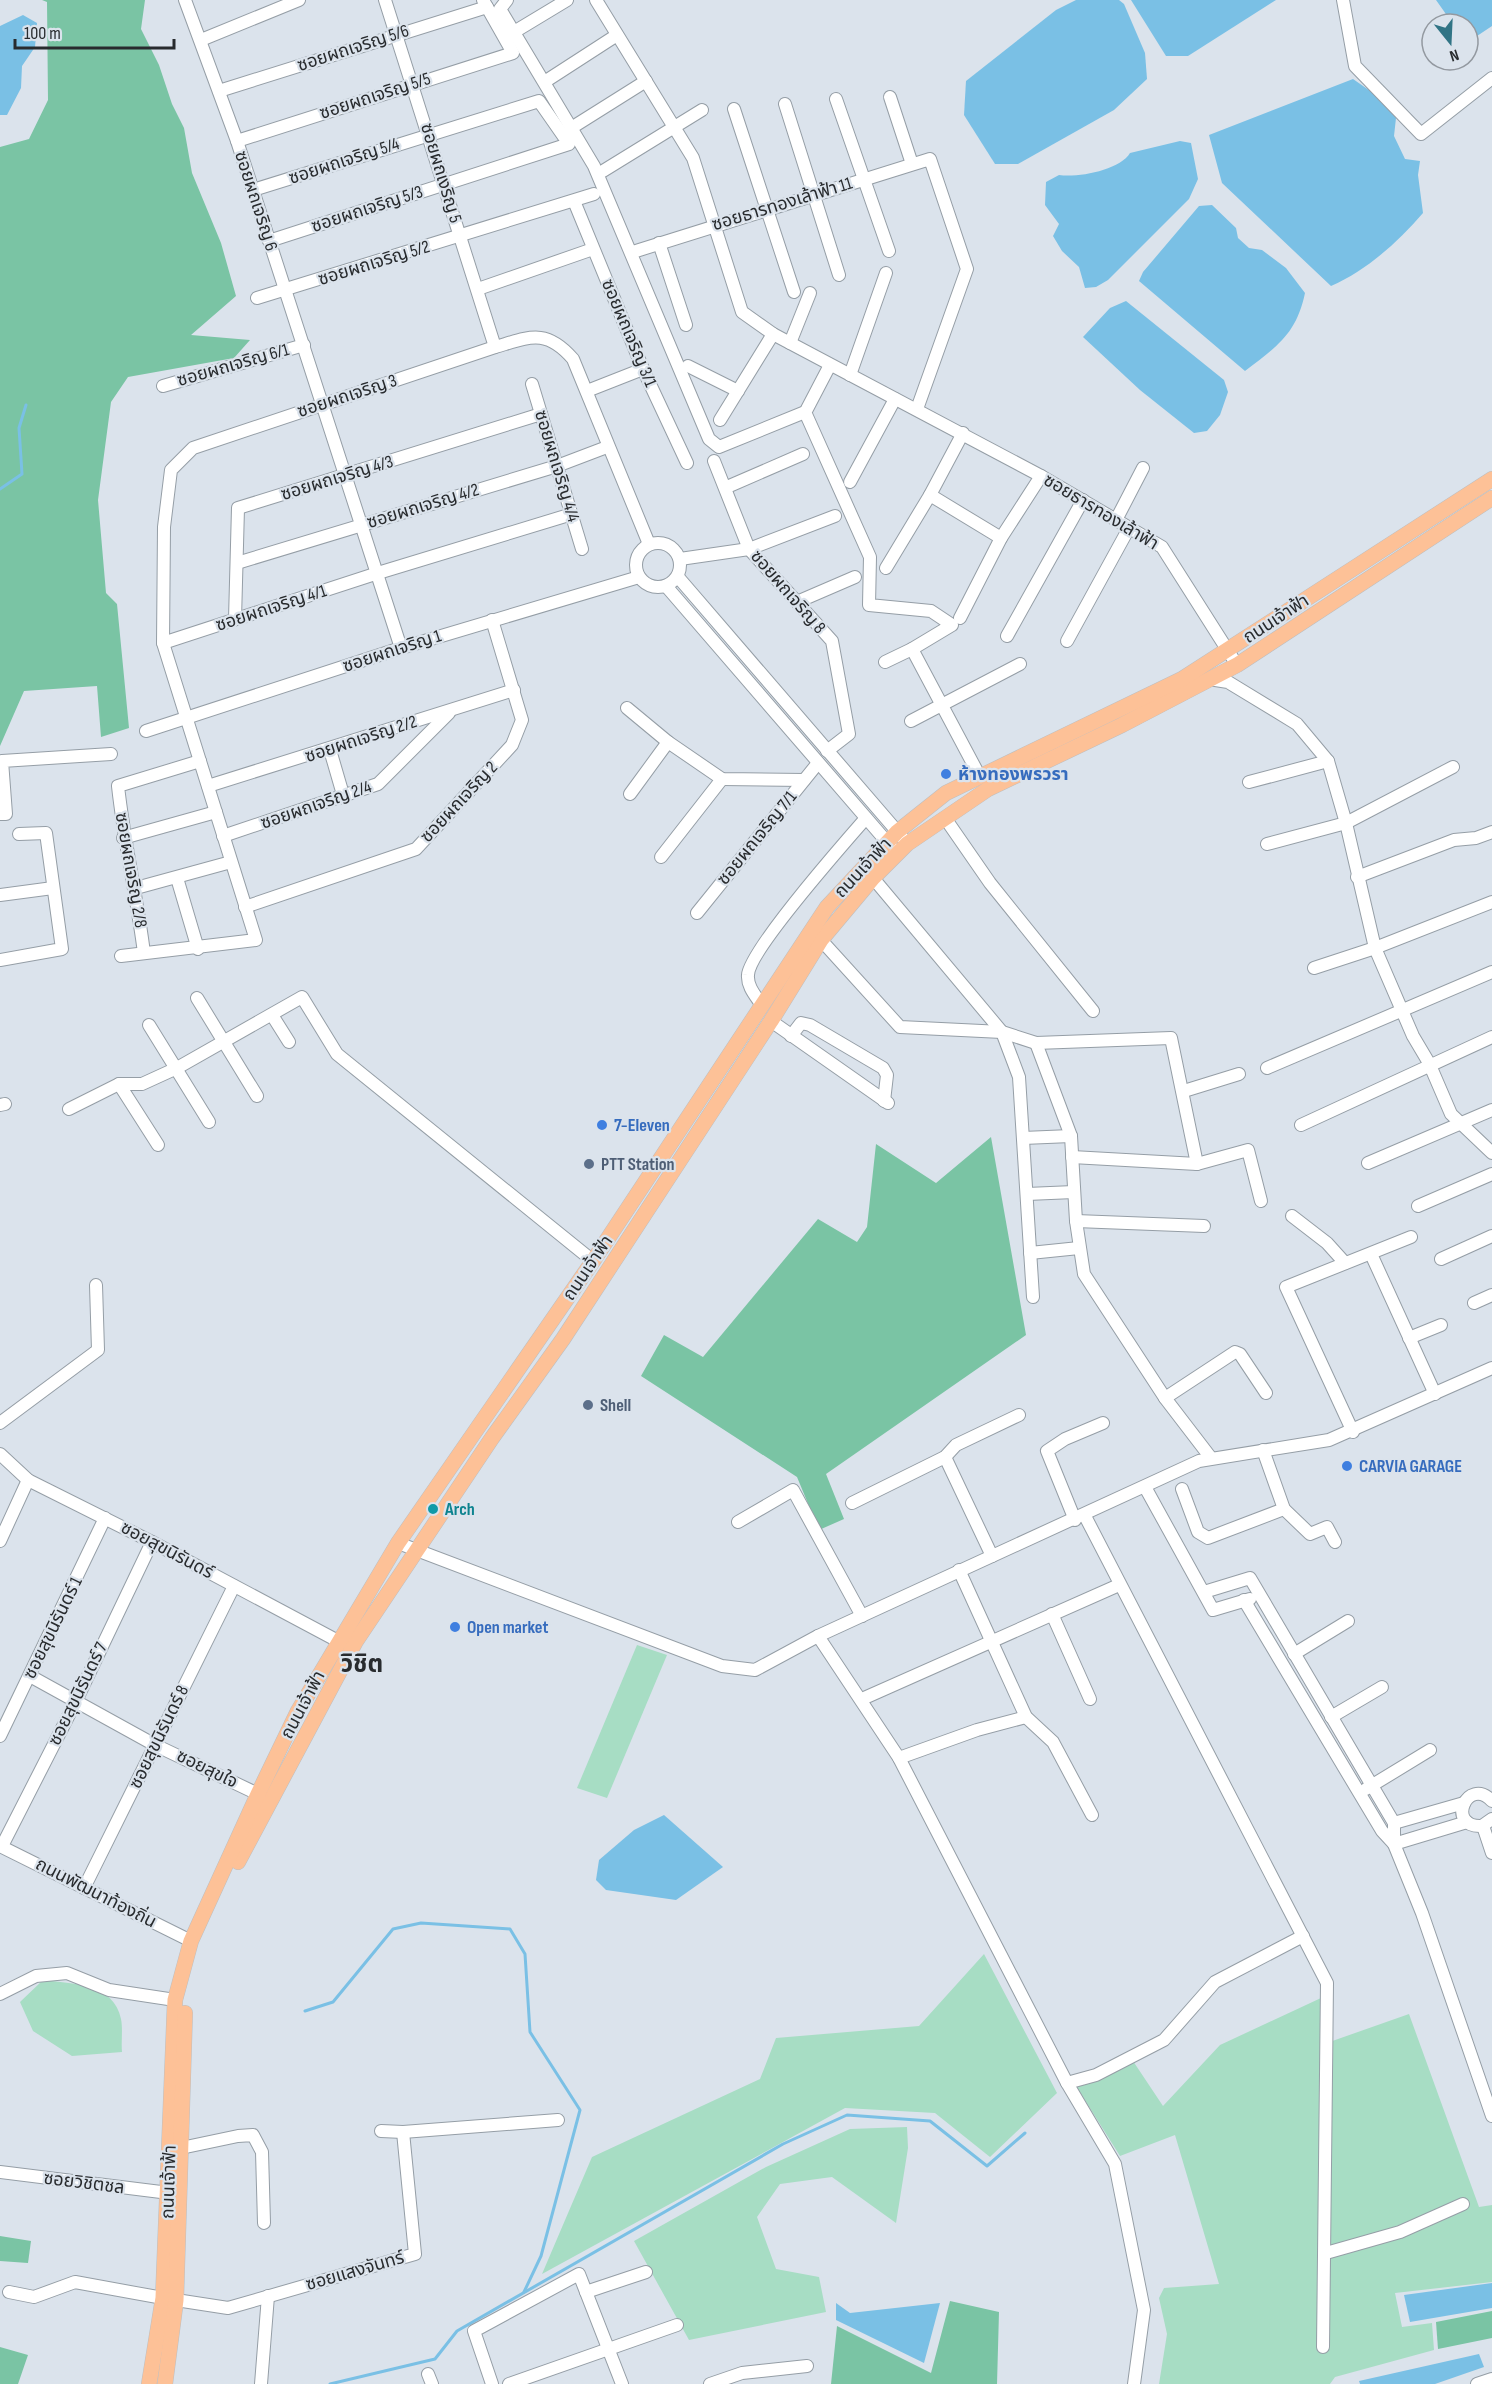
<svg xmlns="http://www.w3.org/2000/svg" width="1492" height="2384" font-family="'Sofia Sans Condensed','Noto Sans Thai',sans-serif">
<style>
.green{fill:#a7ddc4}
.forest{fill:#7ac4a4}
.water{fill:#7ac0e5}
.lines{fill:none;stroke-linecap:round;stroke-linejoin:round}
.stream{stroke:#7ac0e5;stroke-width:3}
.minor-casing{stroke:#959ea6;stroke-width:14}
.major-casing{stroke:#bebfc0;stroke-width:16}
.minor{stroke:#fff;stroke-width:12}
.major{stroke:#fdc197;stroke-width:15}
.shop-dot{fill:#3f7fe0;stroke:#dbe3ec;stroke-width:2}
.service-dot{fill:#5c6f8a;stroke:#dbe3ec;stroke-width:2}
.culture-dot{fill:#0f9aa8;stroke:#dbe3ec;stroke-width:2}
.labels{text-anchor:middle;dominant-baseline:central;stroke-width:4.5;stroke-linejoin:round;paint-order:stroke}
.street-label{font-size:18px;fill:#282b2e;stroke:#dbe3ec}
.shop-label{font-size:18px;font-weight:bold;fill:#366cbe;stroke:#dbe3ec;text-anchor:start}
.service-label{font-size:18px;font-weight:bold;fill:#4e5e75;stroke:#dbe3ec;text-anchor:start}
.culture-label{font-size:18px;font-weight:bold;fill:#0d838f;stroke:#dbe3ec;text-anchor:start}
.district-label{font-size:24px;font-weight:bold;fill:#282b2e;stroke:#dbe3ec}
</style>
<rect width="100%" height="100%" fill="#dbe3ec"/>
<!-- green -->
<g class="green">
<polygon points="637,1645 667,1655 607,1798 577,1788"/>
<polygon points="984,1954 1057,2093 990,2157 935,2113 845,2108 542,2274 592,2157 760,2079 776,2038 919,2026"/>
<path d="M43,1980C72,1984 114,1983 121,2019C123,2029 121,2042 122,2052L72,2056L33,2031L20,2002Z"/>
<polygon points="1321,1998 1321,2045 1409,2014 1479,2207 1492,2205 1492,2282 1395,2293 1402,2327 1432,2323 1434,2350 1335,2377 1330,2384 1159,2384 1167,2334 1159,2298 1164,2288 1219,2284 1175,2135 1120,2156 1076,2086 1133,2061 1163,2106 1220,2045"/>
<polygon points="907,2127 908,2148 896,2223 832,2177 780,2184 757,2217 776,2269 819,2277 826,2312 689,2340 634,2241 766,2167 850,2129"/>
</g>
<!-- forest -->
<g class="forest">
<polygon points="42,0 145,0 141,29 159,65 172,104 184,128 192,173 221,243 236,296 191,335 250,340 234,358 128,377 111,402 98,500 106,593 117,604 129,728 101,737 97,686 24,691 0,746 0,147 29,139 48,100 47,2"/>
<polygon points="991,1137 1026,1335 826,1474 844,1519 819,1530 797,1477 641,1376 664,1335 703,1357 818,1219 857,1242 867,1227 876,1144 936,1183"/>
<polygon points="0,2236 31,2241 28,2263 0,2261"/>
<polygon points="950,2301 999,2312 997,2384 831,2384 837,2326 931,2373"/>
<polygon points="1492,2311 1492,2338 1438,2349 1436,2322"/>
<polygon points="0,2347 28,2355 18,2384 0,2384"/>
</g>
<!-- water -->
<g class="water">
<polygon points="1076,0 1119,0 1124,4 1145,53 1147,79 1114,110 1018,164 995,164 964,115 966,81 1056,10"/>
<polygon points="1131,0 1276,0 1188,56 1166,56"/>
<polygon points="1436,0 1492,0 1492,26 1474,38 1468,38 1468,24 1453,24"/>
<polygon points="23,15 37,23 35,47 22,66 21,88 7,115 0,115 0,26"/>
<path d="M1353,79L1376,95L1396,118L1394,136L1405,159L1420,161L1418,175L1423,213C1398,242 1366,271 1331,286L1222,183L1209,135Z"/>
<path d="M1180,141L1191,143L1198,179L1189,199L1108,280L1096,287L1085,288L1079,267L1062,251L1053,236L1059,224L1045,205L1046,182L1059,175C1078,178 1120,170 1130,153Z"/>
<path d="M1212,205L1236,228L1238,238L1249,248L1262,250L1286,268L1305,293C1296,335 1277,346 1245,371L1139,281L1143,272L1199,206Z"/>
<polygon points="1126,301 1224,380 1228,392 1220,415 1207,431 1194,433 1140,390 1083,337 1110,308"/>
<polygon points="664,1815 723,1867 676,1900 606,1890 596,1880 599,1860 634,1830"/>
<polygon points="1492,2283 1492,2308 1410,2322 1404,2295"/>
<polygon points="836,2303 850,2313 940,2303 924,2363 836,2320"/>
<polygon points="1479,2354 1484,2367 1435,2384 1360,2384 1359,2381"/>
</g>
<g class="lines">
<!-- stream -->
<g class="stream">
<polyline points="0,489 22,474 19,428 26,405"/>
<polyline points="305,2011 333,2002 393,1929 421,1923 510,1929 525,1954 530,2032 580,2110 541,2256 524,2292"/>
<polyline points="330,2384 435,2359 457,2331 783,2144 847,2115 930,2121 987,2166 1025,2133"/>
</g>
<!-- minor casing -->
<g class="minor-casing">
<g id="minor">
<polyline points="185,0 237,141 401,648"/>
<polyline points="385,0 495,347"/>
<polyline points="507,0 500,9 594,166 709,439 719,447 805,412 870,557 869,605 931,611 952,625 912,649 885,662"/>
<polyline points="596,0 693,158 742,312 773,334 1041,476 1162,547 1237,665"/>
<polyline points="1343,0 1355,66 1421,134 1492,78"/>
<polyline points="519,29 567,0"/>
<polyline points="201,40 299,0"/>
<polyline points="549,79 617,35"/>
<polyline points="219,91 487,7"/>
<polyline points="890,97 912,164"/>
<polyline points="836,99 889,251"/>
<polyline points="785,104 839,275"/>
<polyline points="734,109 794,292"/>
<polyline points="576,125 646,81"/>
<polyline points="237,141 513,53 483,0"/>
<polyline points="603,171 702,110"/>
<polyline points="253,190 539,101 569,144 269,241"/>
<polyline points="574,201 643,369 687,463"/>
<polyline points="659,243 686,325"/>
<polyline points="636,251 930,159 967,269 917,409"/>
<polyline points="478,289 593,249"/>
<polyline points="257,298 594,194"/>
<polyline points="790,343 810,293"/>
<polyline points="688,366 738,391"/>
<polyline points="850,375 886,273"/>
<polyline points="532,384 582,549"/>
<polyline points="163,386 304,345"/>
<polyline points="587,391 643,369"/>
<polyline points="807,409 830,365"/>
<polyline points="720,420 773,334"/>
<polyline points="714,461 749,549 832,641 849,734 827,751"/>
<polyline points="850,482 895,399"/>
<polyline points="727,487 803,454"/>
<polyline points="930,495 1001,538"/>
<polyline points="1116,520 1143,468"/>
<circle cx="658" cy="565" r="22"/>
<polyline points="680,559 749,549 835,516"/>
<polyline points="237,563 557,466 607,447"/>
<polyline points="886,568 930,495 963,433"/>
<polyline points="678,577 902,837"/>
<polyline points="666,586 893,849"/>
<polyline points="797,602 855,577"/>
<polyline points="960,618 1001,538 1041,476"/>
<polyline points="235,619 238,508 541,414"/>
<polyline points="1007,636 1083,500"/>
<polyline points="1067,641 1129,528"/>
<polyline points="163,643 378,573 572,514"/>
<polyline points="912,649 979,775"/>
<polyline points="1209,679 1228,682 1297,724 1328,761 1346,823 1375,948 1413,1036 1429,1063 1451,1114 1492,1153"/>
<polyline points="627,708 668,742 722,779 804,780"/>
<polyline points="911,721 1020,664"/>
<polyline points="146,731 401,648 639,577"/>
<polyline points="330,750 344,798"/>
<polyline points="1249,782 1328,761"/>
<polyline points="208,786 514,690"/>
<polyline points="630,794 668,742"/>
<polyline points="0,814 6,814 2,761 111,754"/>
<polyline points="945,818 990,883 1093,1011"/>
<polyline points="223,836 378,784 449,713"/>
<polyline points="123,838 216,812"/>
<polyline points="1267,844 1346,823 1453,767"/>
<polyline points="661,857 722,779"/>
<polyline points="1357,877 1454,840 1476,838 1492,832"/>
<polyline points="177,878 198,949"/>
<polyline points="873,878 1002,1032 1019,1077 1033,1297"/>
<polyline points="136,888 231,862"/>
<polyline points="0,895 53,888"/>
<polyline points="245,907 416,849 512,745 522,720 492,620"/>
<polyline points="697,913 818,763"/>
<polyline points="821,940 900,1027 1002,1032 1036,1043 1171,1038 1197,1164"/>
<path d="M144,953C137,897 124,842 118,786L200,761"/>
<path d="M121,956L256,940L163,643L164,527L171,470L193,448L495,347C530,337 546,328 573,359L649,544"/>
<polyline points="0,960 62,949 46,833 19,834"/>
<polyline points="1314,968 1375,948 1492,902"/>
<polyline points="197,998 257,1096"/>
<path d="M761,1004C755,995 747,986 748,975C749,951 845,842 866,818"/>
<polyline points="272,1015 289,1042"/>
<polyline points="771,1021 888,1103"/>
<polyline points="149,1025 209,1122"/>
<polyline points="791,1036 801,1023 810,1025 883,1068 887,1075 884,1101"/>
<polyline points="1036,1043 1071,1136 1076,1221 1084,1274 1165,1398 1211,1458"/>
<polyline points="1267,1068 1492,972"/>
<polyline points="119,1084 158,1145"/>
<polyline points="1184,1091 1239,1074"/>
<polyline points="0,1105 5,1104"/>
<polyline points="69,1109 119,1084 142,1084 177,1068 302,997 337,1054 593,1261"/>
<polyline points="1301,1125 1492,1037"/>
<polyline points="1023,1138 1071,1136"/>
<polyline points="1072,1157 1197,1164 1248,1150 1261,1201"/>
<polyline points="1368,1163 1492,1110"/>
<polyline points="1027,1194 1074,1192"/>
<polyline points="1418,1206 1492,1174"/>
<polyline points="1292,1216 1327,1243 1345,1263"/>
<polyline points="1076,1221 1204,1226"/>
<polyline points="1030,1253 1079,1248"/>
<polyline points="1371,1254 1435,1394"/>
<polyline points="1441,1259 1492,1236"/>
<polyline points="1474,1303 1492,1295"/>
<polyline points="1409,1338 1441,1325"/>
<polyline points="1165,1398 1235,1352 1240,1354 1266,1393"/>
<polyline points="0,1423 98,1350 96,1285"/>
<polyline points="1353,1432 1286,1287 1411,1237"/>
<polyline points="1263,1450 1284,1509 1310,1534 1327,1527 1335,1542"/>
<polyline points="0,1454 28,1480 152,1542 338,1641"/>
<polyline points="945,1457 992,1556"/>
<polyline points="1145,1487 1213,1610 1250,1599"/>
<polyline points="1182,1489 1198,1532 1208,1538 1284,1509"/>
<polyline points="852,1503 945,1457 956,1445 1019,1415"/>
<polyline points="1085,1516 1327,1983 1323,2347"/>
<polyline points="1075,1520 1047,1451 1065,1439 1103,1423"/>
<polyline points="738,1522 793,1490 862,1616"/>
<polyline points="0,1541 28,1480"/>
<polyline points="398,1543 722,1666 755,1670 818,1636 1199,1461 1329,1440 1492,1368"/>
<polyline points="959,1570 1026,1717 1053,1742 1092,1815"/>
<polyline points="1204,1592 1250,1578 1394,1823 1394,1844 1422,1913 1492,2116"/>
<polyline points="1244,1600 1382,1831 1394,1844 1467,1822"/>
<polyline points="1052,1614 1090,1699"/>
<polyline points="818,1636 899,1758 1067,2083 1115,2164 1144,2310 1134,2384"/>
<polyline points="1294,1654 1348,1621"/>
<polyline points="30,1676 155,1745 258,1794"/>
<polyline points="862,1699 1119,1585"/>
<polyline points="1331,1717 1382,1687"/>
<polyline points="0,1736 105,1518"/>
<polyline points="899,1758 977,1730 1026,1717"/>
<polyline points="1366,1789 1430,1750"/>
<path d="M1492,1801C1467,1775 1445,1828 1482,1826L1492,1819"/>
<polyline points="1394,1823 1464,1803"/>
<polyline points="1483,1826 1492,1853"/>
<polyline points="0,1846 191,1941"/>
<polyline points="2,1846 75,1703 152,1542"/>
<polyline points="84,1888 234,1586"/>
<polyline points="0,1994 36,1976 67,1973 109,1990 175,2000"/>
<polyline points="1067,2083 1096,2075 1164,2040 1215,1982 1303,1936"/>
<polyline points="381,2131 403,2132 558,2120"/>
<polyline points="181,2148 238,2136 253,2135 262,2152 264,2223"/>
<polyline points="0,2172 169,2193"/>
<polyline points="1326,2253 1400,2232 1463,2204"/>
<polyline points="9,2292 34,2297 75,2282 163,2298"/>
<polyline points="586,2292 646,2272"/>
<polyline points="176,2300 228,2308 415,2254 403,2132"/>
<polyline points="428,2374 432,2384"/>
<polyline points="261,2384 268,2296"/>
<polyline points="492,2384 474,2331 579,2274 622,2384"/>
<polyline points="509,2384 677,2325"/>
<polyline points="710,2384 742,2373 807,2366"/>
<polyline points="1477,2384 1492,2379"/>
</g>
</g>
<!-- major casing -->
<g class="major-casing">
<g id="major">
<polyline points="238,1862 356,1641 492,1438 563,1339 771,1021 821,940 873,878 907,844 988,789 1122,725 1237,665 1492,498"/>
<polyline points="149,2384 163,2298 175,2000 191,1941 258,1794 298,1711 398,1543 593,1261 827,907 897,832 946,793 1182,679 1492,479"/>
<polyline points="165,2384 176,2300 185,2013"/>
</g>
</g>
<!-- minor -->
<use href="#minor" class="minor"/>
<!-- major -->
<use href="#major" class="major"/>
</g>
<!-- markers -->
<g class="shop-dot">
<circle cx="946" cy="774" r="6"/>
<circle cx="602" cy="1125" r="6"/>
<circle cx="1347" cy="1466" r="6"/>
<circle cx="455" cy="1627" r="6"/>
</g>
<g class="service-dot">
<circle cx="589" cy="1164" r="6"/>
<circle cx="588" cy="1405" r="6"/>
</g>
<circle class="culture-dot" cx="433" cy="1509" r="6"/>
<g class="labels">
<!-- street labels -->
<g class="street-label">
<text transform="translate(353 48) rotate(-18)">ซอยผถเจริญ 5/6</text>
<text transform="translate(375 96) rotate(-18)">ซอยผถเจริญ 5/5</text>
<text transform="translate(344 161) rotate(-18)">ซอยผถเจริญ 5/4</text>
<text transform="translate(441 173) rotate(73)">ซอยผถเงริญ 5</text>
<text transform="translate(256 201) rotate(72)">ซอยผถเจริญ 6</text>
<text transform="translate(782 204) rotate(-17)">ซอยธารทองเล้าฟ้า 11</text>
<text transform="translate(367 209) rotate(-18)">ซอยผถเจริญ 5/3</text>
<text transform="translate(374 263) rotate(-17)">ซอยผถเจริญ 5/2</text>
<text transform="translate(629 333) rotate(67)">ซอยผถเจริญ 3/1</text>
<text transform="translate(233 365) rotate(-16)">ซอยผถเจริญ 6/1</text>
<text transform="translate(347 396) rotate(-18)">ซอยผถเจริญ 3</text>
<text transform="translate(557 466) rotate(73)">ซอยผถเจริญ 4/4</text>
<text transform="translate(337 478) rotate(-17)">ซอยผถเจริญ 4/3</text>
<text transform="translate(423 506) rotate(-17)">ซอยผถเจริญ 4/2</text>
<text transform="translate(1101 512) rotate(31)">ซอยธารทองเล้าฟ้า</text>
<text transform="translate(788 592) rotate(49)">ซอยผถเจริญ 8</text>
<text transform="translate(271 608) rotate(-18)">ซอยผถเจริญ 4/1</text>
<text transform="translate(1276 619) rotate(-33)">ถนนเจ้าฟ้า</text>
<text transform="translate(392 651) rotate(-18)">ซอยผถเจริญ 1</text>
<text transform="translate(361 739) rotate(-18)">ซอยผถเจริญ 2/2</text>
<text transform="translate(459 802) rotate(-47)">ซอยผถเจริญ 2</text>
<text transform="translate(316 805) rotate(-19)">ซอยผถเจริญ 2/4</text>
<text transform="translate(757 838) rotate(-51)">ซอยผถเจริญ 7/1</text>
<text transform="translate(863 868) rotate(-47)">ถนนเจ้าฟ้า</text>
<text transform="translate(131 870) rotate(80)">ซอยผถเจริญ 2/8</text>
<text transform="translate(588 1268) rotate(-56)">ถนนเจ้าฟ้า</text>
<text transform="translate(167 1550) rotate(28)">ซอยสุขนิรันดร์</text>
<text transform="translate(53 1628) rotate(-64)">ซอยสุขนิรันดร์ 1</text>
<text transform="translate(78 1694) rotate(-64)">ซอยสุขนิรันดร์ 7</text>
<text transform="translate(303 1705) rotate(-62)">ถนนเจ้าฟ้า</text>
<text transform="translate(159 1737) rotate(-64)">ซอยสุขนิรันดร์ 8</text>
<text transform="translate(207 1769) rotate(26)">ซอยสุขใจ</text>
<text transform="translate(96 1893) rotate(27)">ถนนพัฒนาท้องถิ่น</text>
<text transform="translate(169 2182) rotate(-88)">ถนนเจ้าฟ้า</text>
<text transform="translate(84 2183) rotate(7)">ซอยวิชิตชล</text>
<text transform="translate(355 2271) rotate(-16)">ซอยแสงจันทร์</text>
</g>
<!-- shop labels -->
<g class="shop-label">
<text x="958" y="774">ห้างทองพรวรา</text>
<text x="614" y="1125">7-Eleven</text>
<text x="1359" y="1466">CARVIA GARAGE</text>
<text x="467" y="1627">Open market</text>
</g>
<!-- service labels -->
<g class="service-label">
<text x="601" y="1164">PTT Station</text>
<text x="600" y="1405">Shell</text>
</g>
<!-- culture labels -->
<g class="culture-label">
<text x="445" y="1509">Arch</text>
</g>
<!-- district labels -->
<g class="district-label">
<text x="362" y="1664">วิชิต</text>
</g>
</g>
<!-- north arrow -->
<g transform="translate(1450 42) rotate(162)"><circle r="28" fill="#dbe3ec" stroke="#9399a0" stroke-width="1.5"/>
<path d="M0-4.5L10 22L0 15L-10 22Z" fill="#317485"/>
<text y="-9" font-size="16" font-weight="bold" text-anchor="middle" fill="#282b2e">N</text>
</g>
<!-- scale -->
<path d="M15 39v9h159v-9" fill="none" stroke="#282b2e" stroke-width="3"/>
<text x="24" y="39" font-size="18" fill="#282b2e" stroke="#dbe3ec" stroke-width="4.5" paint-order="stroke">100 m</text>
</svg>
